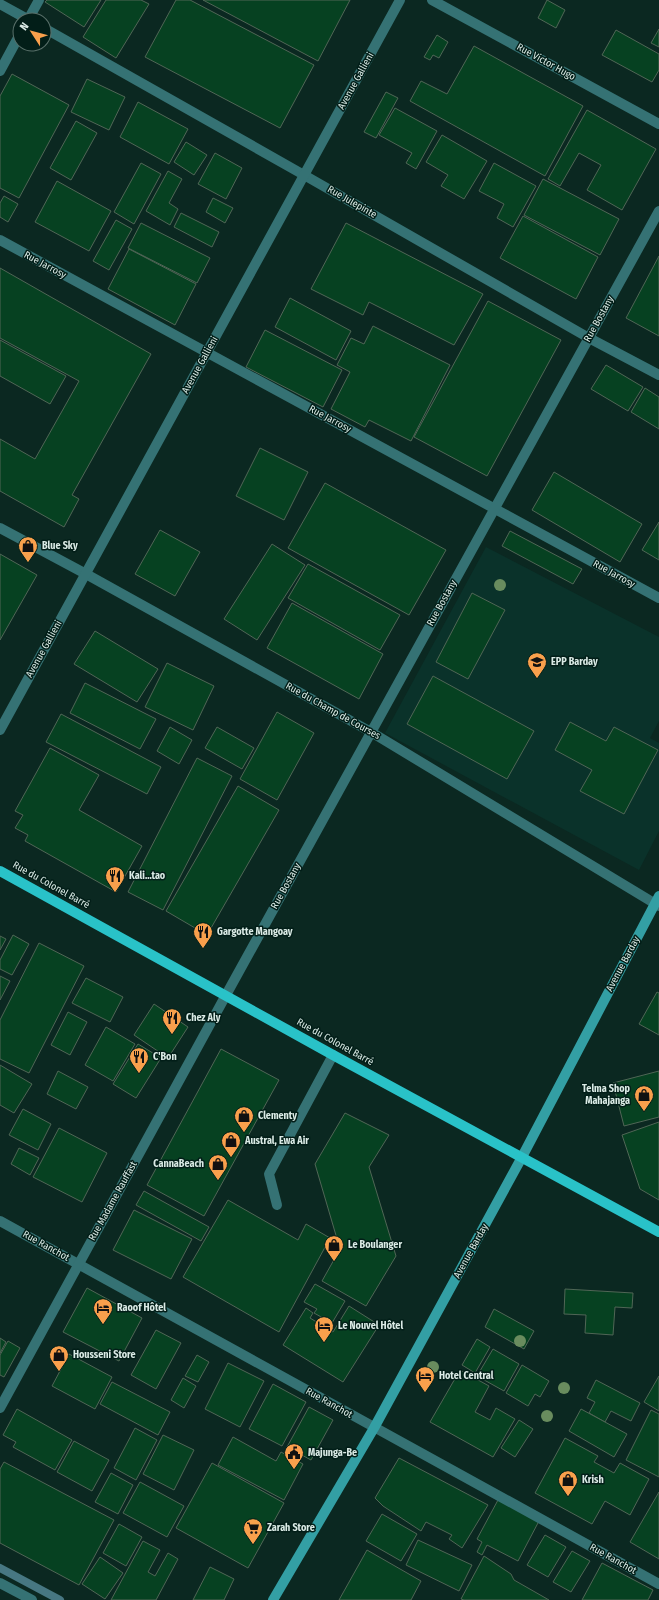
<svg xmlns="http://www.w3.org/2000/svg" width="659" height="1600" font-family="'Fira Sans Condensed',sans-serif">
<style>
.built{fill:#0a322a}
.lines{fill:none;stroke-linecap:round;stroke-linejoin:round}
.stream{stroke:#477782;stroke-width:8}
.building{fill:#064121;stroke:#506656}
.lane{stroke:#357274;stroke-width:10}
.street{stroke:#357274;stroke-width:10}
.secondary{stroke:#339fa4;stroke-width:10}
.primary{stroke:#29c2c8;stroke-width:10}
.tree{fill:#698c5e}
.labels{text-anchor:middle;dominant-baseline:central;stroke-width:3;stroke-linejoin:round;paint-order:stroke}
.street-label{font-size:10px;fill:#dbebe6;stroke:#021e18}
.poi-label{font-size:10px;font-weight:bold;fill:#dbebe6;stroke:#021e18;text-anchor:start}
</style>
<rect width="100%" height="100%" fill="#0b2821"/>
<!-- built -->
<polygon class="built" points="486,547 659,637 659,721 650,738 659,743 659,831 639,870 385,733"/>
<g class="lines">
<!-- stream -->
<polyline class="stream" points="0,1568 60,1600"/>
</g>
<!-- building -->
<g class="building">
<polygon points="47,0 101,0 84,27 45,2"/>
<polygon points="106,0 141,0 149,4 116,58 83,37"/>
<polygon points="176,0 190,0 314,65 280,128 145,57"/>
<polygon points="203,0 350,0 318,61"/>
<polygon points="547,0 565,10 556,28 538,18"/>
<polygon points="659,29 659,47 651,43"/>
<polygon points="616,30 659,54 659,70 652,82 602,55"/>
<polygon points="437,35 448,42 439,58 433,55 430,60 424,57"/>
<polygon points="474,46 583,106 545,176 410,101 421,81 447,94"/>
<polygon points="12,74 69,105 19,198 0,188 0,96"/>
<polygon points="87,79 125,97 109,130 71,112"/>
<polygon points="386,92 398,98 376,138 364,132"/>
<polygon points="138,102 188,129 169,164 120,137"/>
<polygon points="395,108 437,131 416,169 406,163 412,153 379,135"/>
<polygon points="587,110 656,149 622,210 587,190 601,165 579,153 560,186 548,179"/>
<polygon points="76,121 97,133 71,180 50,168"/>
<polygon points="442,135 487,161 464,199 441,186 448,175 426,162"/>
<polygon points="186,142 207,155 194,175 174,162"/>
<polygon points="215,153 242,168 226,199 198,184"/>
<polygon points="141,163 161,174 134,224 114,212"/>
<polygon points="494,163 536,186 513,227 497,218 504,204 479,191"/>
<polygon points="168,171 182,179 169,203 178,209 170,225 146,211"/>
<polygon points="543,179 619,219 600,255 524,215"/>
<polygon points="57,181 111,211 89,251 35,222"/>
<polygon points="4,196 18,204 8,222 0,217 0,203"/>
<polygon points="213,198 233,208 225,223 206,212"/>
<polygon points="181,213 219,232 212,247 174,227"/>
<polygon points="523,216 598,257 576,299 500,258"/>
<polygon points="116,220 132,229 109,270 93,261"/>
<polygon points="141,223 210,258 197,283 128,248"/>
<polygon points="346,223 483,294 454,345 369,302 363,315 311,289"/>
<polygon points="129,249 196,284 175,325 108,289"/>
<polygon points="659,256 659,336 626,318"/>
<polygon points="0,268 151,354 72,495 79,499 64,527 0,491 0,439 35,459 79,381 0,338"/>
<polygon points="290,298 351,331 336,360 275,327"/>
<polygon points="488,301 561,340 487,476 414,437"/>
<polygon points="373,326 450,365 411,441 369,420 365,427 331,409 350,372 337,365 351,338 364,344"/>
<polygon points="265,330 342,370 323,407 246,367"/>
<polygon points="0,340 66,376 50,404 0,376"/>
<polygon points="606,365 643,387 628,411 591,389"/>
<polygon points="645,388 659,397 659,429 631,412"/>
<polygon points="260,448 308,472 284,520 236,496"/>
<polygon points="554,472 642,524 620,562 532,510"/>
<polygon points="325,483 446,550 409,615 288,548"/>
<polygon points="659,522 659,560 642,550"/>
<polygon points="160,530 200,552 175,596 135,574"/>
<polygon points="510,531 582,569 573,584 502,546"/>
<polygon points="272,544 305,565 257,640 224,619"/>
<polygon points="0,554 37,575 0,640"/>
<polygon points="308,564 400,615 380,650 288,598"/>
<polygon points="472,593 505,610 468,679 436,662"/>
<polygon points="292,603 383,654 359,699 267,648"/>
<polygon points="95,631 158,669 137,702 74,664"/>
<polygon points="167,663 214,686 193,730 145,707"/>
<polygon points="433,676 534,731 507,779 407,724"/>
<polygon points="85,683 156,719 140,749 70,713"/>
<polygon points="277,712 314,733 277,800 240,779"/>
<polygon points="61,714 161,767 147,794 46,742"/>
<polygon points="570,722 606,741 614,727 658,750 624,814 580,791 592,770 555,750"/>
<polygon points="170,727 192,740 179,764 157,751"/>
<polygon points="217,727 254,748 242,769 205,748"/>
<polygon points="50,748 99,775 79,810 142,846 116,892 25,841 28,835 15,828 23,815 15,811"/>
<polygon points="197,758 232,776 163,910 128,892"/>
<polygon points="238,786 279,810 207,935 166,911"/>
<polygon points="13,935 29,944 12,975 0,969 0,960"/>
<polygon points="0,936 6,939 0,950"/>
<polygon points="39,943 84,966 29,1073 0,1059 0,1020"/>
<polygon points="0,976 10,981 0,1000"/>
<polygon points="86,978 123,997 110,1022 72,1003"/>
<polygon points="657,992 659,993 659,1035 639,1024"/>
<polygon points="154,1004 188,1027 168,1058 134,1035"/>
<polygon points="68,1012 87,1022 70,1055 51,1045"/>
<polygon points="106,1027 135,1044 113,1081 85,1065"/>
<polygon points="138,1044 161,1058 136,1098 113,1084"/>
<polygon points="221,1049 279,1080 204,1216 147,1185"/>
<polygon points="0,1065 32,1084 14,1113 0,1105"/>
<polygon points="58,1071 88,1087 76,1109 47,1094"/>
<polygon points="659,1071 659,1117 624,1126 613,1083"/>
<polygon points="23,1109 51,1124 38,1150 9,1135"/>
<polygon points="345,1113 389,1135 369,1167 396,1256 366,1306 322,1281 340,1249 315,1164"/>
<polygon points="659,1122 659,1200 640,1189 622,1135"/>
<polygon points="59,1128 107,1153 82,1202 33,1177"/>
<polygon points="19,1148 39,1158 30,1175 11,1164"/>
<polygon points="144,1191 209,1227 201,1241 136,1205"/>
<polygon points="228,1200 298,1240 306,1224 330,1238 279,1332 183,1277"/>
<polygon points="134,1210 192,1239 171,1279 113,1250"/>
<polygon points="315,1284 345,1301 332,1323 314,1313 317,1309 304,1302"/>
<polygon points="87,1288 142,1318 119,1361 63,1332"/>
<polygon points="565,1289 633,1293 632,1308 615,1307 613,1335 585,1333 586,1315 564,1314"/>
<polygon points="349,1306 379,1325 343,1382 283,1345 306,1308 313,1313 310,1318 333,1332"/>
<polygon points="494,1309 534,1331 524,1349 485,1327"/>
<polygon points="156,1330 181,1343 156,1389 131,1375"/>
<polygon points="0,1338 6,1342 0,1353"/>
<polygon points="477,1339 490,1347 475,1373 462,1365"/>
<polygon points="8,1341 20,1348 4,1377 0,1375 0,1355"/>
<polygon points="493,1349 519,1364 504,1391 477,1376"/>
<polygon points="69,1354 112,1377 95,1409 52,1386"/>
<polygon points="197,1355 209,1362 198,1382 185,1376"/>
<polygon points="228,1363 264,1381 240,1427 205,1409"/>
<polygon points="522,1365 549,1381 540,1397 535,1394 528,1406 506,1393"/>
<polygon points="460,1370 489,1386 475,1412 490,1420 496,1408 515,1419 493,1457 430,1422"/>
<polygon points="659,1376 659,1411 644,1402"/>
<polygon points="183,1378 196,1386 184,1408 171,1400"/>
<polygon points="596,1380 640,1403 631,1421 611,1411 605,1422 589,1413 595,1402 587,1398"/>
<polygon points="112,1382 170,1412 158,1435 100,1404"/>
<polygon points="273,1384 306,1402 282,1446 249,1429"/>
<polygon points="309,1407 333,1420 311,1460 287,1447"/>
<polygon points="17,1409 72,1440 55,1470 13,1447 16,1442 3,1435"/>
<polygon points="581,1409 627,1434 614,1457 569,1431"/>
<polygon points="651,1410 659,1414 659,1477 626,1460"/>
<polygon points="519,1420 533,1429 515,1457 501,1448"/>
<polygon points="135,1428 157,1440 136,1480 114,1468"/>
<polygon points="163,1435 194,1450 174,1490 143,1474"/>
<polygon points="233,1437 276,1461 281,1452 303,1464 284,1500 218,1465"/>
<polygon points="565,1438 598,1456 594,1462 614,1473 620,1463 649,1479 630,1515 605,1501 592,1524 535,1493"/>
<polygon points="74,1441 109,1460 92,1491 57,1472"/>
<polygon points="399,1458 488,1505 462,1548 449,1539 452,1535 426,1522 421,1531 383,1506 375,1498"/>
<polygon points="4,1462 114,1520 79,1585 0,1543 0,1469"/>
<polygon points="212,1463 284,1503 248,1568 176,1528"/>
<polygon points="111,1473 133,1485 118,1514 95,1502"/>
<polygon points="140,1482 184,1506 167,1537 123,1513"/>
<polygon points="659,1492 659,1559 630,1542"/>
<polygon points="498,1500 539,1521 518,1561 487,1545 482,1555 477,1552 482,1542 477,1539"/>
<polygon points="382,1514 417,1534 401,1561 366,1541"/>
<polygon points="119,1524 142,1537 126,1566 103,1553"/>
<polygon points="545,1535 566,1547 548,1577 527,1565"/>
<polygon points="418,1540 472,1565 459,1591 406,1565"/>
<polygon points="143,1541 160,1550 148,1572 155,1576 168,1553 178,1559 156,1600 111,1600"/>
<polygon points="367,1550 421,1581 411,1600 339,1600"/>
<polygon points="572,1551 590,1561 571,1592 553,1582"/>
<polygon points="484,1556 511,1574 514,1580 549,1600 464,1600 461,1599"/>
<polygon points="100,1557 123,1573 105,1599 82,1584"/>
<polygon points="602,1563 653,1590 648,1600 582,1600"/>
<polygon points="210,1567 234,1579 224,1600 193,1600"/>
</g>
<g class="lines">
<!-- lane -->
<polyline class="lane" points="277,1205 269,1174 333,1055"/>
<!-- street -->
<g class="street">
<polyline points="432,0 659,124"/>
<polyline points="0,4 29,20"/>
<polyline points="28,20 39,0"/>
<polyline points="44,28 304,175 589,338 659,375"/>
<polyline points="0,71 20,34"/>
<polyline points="0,240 659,598"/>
<polyline points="0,528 86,574 371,732 659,906"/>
<polyline points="0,730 400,0"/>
<polyline points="0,1221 659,1584"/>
<polyline points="0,1408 226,995 659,211"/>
<polyline points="0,1583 32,1600"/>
</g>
<!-- secondary -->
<polyline class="secondary" points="273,1600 374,1428 522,1157 659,896"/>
<!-- primary -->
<polyline class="primary" points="0,871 333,1055 659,1232"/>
</g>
<!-- trees -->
<g class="tree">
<circle cx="500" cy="585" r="6"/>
<circle cx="520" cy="1341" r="6"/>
<circle cx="433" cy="1367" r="6"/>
<circle cx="564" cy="1388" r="6"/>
<circle cx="547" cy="1416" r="6"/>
</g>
<!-- icons -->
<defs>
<g id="shop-pin" transform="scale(1)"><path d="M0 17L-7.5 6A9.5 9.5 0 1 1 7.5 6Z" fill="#f9a04c" stroke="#021e18"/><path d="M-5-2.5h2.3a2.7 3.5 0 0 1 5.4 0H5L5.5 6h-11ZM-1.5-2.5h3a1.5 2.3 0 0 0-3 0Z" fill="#111"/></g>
<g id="school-pin" transform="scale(1)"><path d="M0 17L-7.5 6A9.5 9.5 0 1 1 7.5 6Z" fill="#f9a04c" stroke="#021e18"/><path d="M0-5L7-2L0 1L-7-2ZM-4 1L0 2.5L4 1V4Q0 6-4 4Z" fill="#111"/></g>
<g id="restaurant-pin" transform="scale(1)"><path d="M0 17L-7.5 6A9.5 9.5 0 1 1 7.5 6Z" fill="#f9a04c" stroke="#021e18"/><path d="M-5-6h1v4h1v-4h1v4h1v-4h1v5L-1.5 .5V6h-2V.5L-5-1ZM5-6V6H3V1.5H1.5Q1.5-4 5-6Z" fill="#111"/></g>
<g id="hotel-pin" transform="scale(1)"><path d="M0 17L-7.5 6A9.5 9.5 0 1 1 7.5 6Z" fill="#f9a04c" stroke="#021e18"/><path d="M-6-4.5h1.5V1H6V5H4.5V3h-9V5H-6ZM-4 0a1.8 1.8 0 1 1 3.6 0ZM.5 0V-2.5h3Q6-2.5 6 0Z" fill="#111"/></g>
<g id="civic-pin" transform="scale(1)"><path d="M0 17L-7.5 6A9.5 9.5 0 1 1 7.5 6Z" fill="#f9a04c" stroke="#021e18"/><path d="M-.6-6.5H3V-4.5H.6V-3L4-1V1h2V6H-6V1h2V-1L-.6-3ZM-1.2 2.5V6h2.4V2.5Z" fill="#111"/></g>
<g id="supermarket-pin" transform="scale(1)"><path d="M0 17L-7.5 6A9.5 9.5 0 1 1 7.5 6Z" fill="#f9a04c" stroke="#021e18"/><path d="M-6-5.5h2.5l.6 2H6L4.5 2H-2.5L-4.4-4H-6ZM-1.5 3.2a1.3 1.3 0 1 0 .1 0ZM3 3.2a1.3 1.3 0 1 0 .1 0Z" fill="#111"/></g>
</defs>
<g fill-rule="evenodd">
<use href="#shop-pin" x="28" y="546"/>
<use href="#school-pin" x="537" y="662"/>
<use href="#restaurant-pin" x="115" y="876"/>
<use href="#restaurant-pin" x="203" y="932"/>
<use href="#restaurant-pin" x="172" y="1018"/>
<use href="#restaurant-pin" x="139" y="1057"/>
<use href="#shop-pin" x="644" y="1095"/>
<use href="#shop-pin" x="244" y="1116"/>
<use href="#shop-pin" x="231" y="1141"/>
<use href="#shop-pin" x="218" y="1164"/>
<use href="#shop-pin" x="334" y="1245"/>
<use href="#hotel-pin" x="103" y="1308"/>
<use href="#hotel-pin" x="324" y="1326"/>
<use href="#shop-pin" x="59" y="1355"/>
<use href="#hotel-pin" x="425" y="1376"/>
<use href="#civic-pin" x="294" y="1453"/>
<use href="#shop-pin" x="568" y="1480"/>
<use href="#supermarket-pin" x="253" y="1528"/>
</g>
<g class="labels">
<!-- street labels -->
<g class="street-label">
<text transform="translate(546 62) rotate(29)">Rue Victor Hugo</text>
<text transform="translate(356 81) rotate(-61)">Avenue Gallieni</text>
<text transform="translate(352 202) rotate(30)">Rue Julepinte</text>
<text transform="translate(45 265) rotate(28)">Rue Jarrosy</text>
<text transform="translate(599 319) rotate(-61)">Rue Bostany</text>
<text transform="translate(200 365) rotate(-61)">Avenue Gallieni</text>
<text transform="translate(330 419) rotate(28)">Rue Jarrosy</text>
<text transform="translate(614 574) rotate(29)">Rue Jarrosy</text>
<text transform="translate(442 603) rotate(-61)">Rue Bostany</text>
<text transform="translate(44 649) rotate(-61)">Avenue Gallieni</text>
<text transform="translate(333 711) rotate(29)">Rue du Champ de Courses</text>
<text transform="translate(51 885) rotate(29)">Rue du Colonel Barré</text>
<text transform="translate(286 886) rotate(-61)">Rue Bostany</text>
<text transform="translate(623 964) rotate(-62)">Avenue Barday</text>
<text transform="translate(335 1042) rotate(29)">Rue du Colonel Barré</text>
<text transform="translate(113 1201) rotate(-61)">Rue Madame Rauffast</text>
<text transform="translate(46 1246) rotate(29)">Rue Ranchot</text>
<text transform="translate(471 1251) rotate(-61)">Avenue Barday</text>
<text transform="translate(329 1403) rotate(29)">Rue Ranchot</text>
<text transform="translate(613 1559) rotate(29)">Rue Ranchot</text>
</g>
<!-- poi labels -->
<g class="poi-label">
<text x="42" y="546">Blue Sky</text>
<text x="551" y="662">EPP Barday</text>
<text x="129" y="876">Kali...tao</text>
<text x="217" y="932">Gargotte Mangoay</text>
<text x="186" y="1018">Chez Aly</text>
<text x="153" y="1057">C'Bon</text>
<text x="630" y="1089" text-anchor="end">Telma Shop<tspan x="630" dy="12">Mahajanga</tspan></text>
<text x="258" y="1116">Clementy</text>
<text x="245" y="1141">Austral, Ewa Air</text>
<text x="204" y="1164" text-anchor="end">CannaBeach</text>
<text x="348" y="1245">Le Boulanger</text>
<text x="117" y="1308">Raoof Hôtel</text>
<text x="338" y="1326">Le Nouvel Hôtel</text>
<text x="73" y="1355">Housseni Store</text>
<text x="439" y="1376">Hotel Central</text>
<text x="308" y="1453">Majunga-Be</text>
<text x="582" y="1480">Krish</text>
<text x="267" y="1528">Zarah Store</text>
</g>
</g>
<!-- north arrow -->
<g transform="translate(32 32) rotate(306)"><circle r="19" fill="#021e18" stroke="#59706a"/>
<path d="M0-3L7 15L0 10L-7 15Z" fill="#f9a04c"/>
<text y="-6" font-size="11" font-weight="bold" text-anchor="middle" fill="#dbebe6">N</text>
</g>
</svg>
